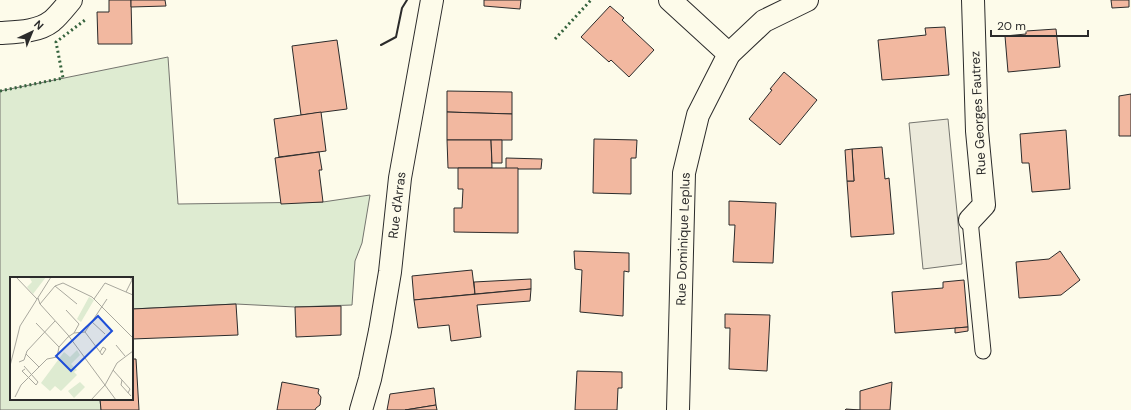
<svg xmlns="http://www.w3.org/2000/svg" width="1131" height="410" font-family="'DM Sans',sans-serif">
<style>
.green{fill:#deebd1;stroke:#74746e}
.parking{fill:#eceadb;stroke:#74746e}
.building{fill:#f2b8a0;stroke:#2b2b2b}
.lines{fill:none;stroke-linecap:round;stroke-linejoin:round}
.lane-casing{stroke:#2b2b2b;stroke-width:17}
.street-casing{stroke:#2b2b2b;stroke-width:24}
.lane{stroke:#fdfbea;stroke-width:15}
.street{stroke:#fdfbea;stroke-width:22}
.hedge{stroke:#34623c;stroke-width:3;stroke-dasharray:2 3;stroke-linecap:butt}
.wall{stroke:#2b2b2b;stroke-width:2}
.labels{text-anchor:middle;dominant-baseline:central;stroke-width:3;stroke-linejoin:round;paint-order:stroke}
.street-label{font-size:13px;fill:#2b2b2b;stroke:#fdfbea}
.inset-road{fill:none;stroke:#a9a89e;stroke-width:1}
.view{fill:#1d4ed8;fill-opacity:0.15;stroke:#1d4ed8;stroke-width:2}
.inset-edge{fill:none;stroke:#2b2b2b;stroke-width:2}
</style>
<rect width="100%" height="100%" fill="#fdfbea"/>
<!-- green -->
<polygon class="green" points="168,57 178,204 323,202 370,195 362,243 355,261 352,305 295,307 236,304 132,309 132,278 11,278 11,399 100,399 101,410 0,410 0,91"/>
<!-- parking -->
<polygon class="parking" points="948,119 962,264 923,269 909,123"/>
<!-- building -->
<g class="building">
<polygon points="109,0 131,0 132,44 98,44 97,12 109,12"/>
<polygon points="131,0 165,0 166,6 131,7"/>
<polygon points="484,0 521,0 520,9 484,6"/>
<polygon points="1111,0 1129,0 1129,7 1112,8"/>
<polygon points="610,6 624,18 622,20 654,50 629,77 611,60 609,62 581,37"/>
<polygon points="945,27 949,75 882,80 878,40 926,35 925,28"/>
<polygon points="1056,29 1060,67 1008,72 1005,36 1026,34 1026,31"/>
<polygon points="337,40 347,109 301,115 292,46"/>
<polygon points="784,72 817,100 780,145 749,119 772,90 770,89"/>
<polygon points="447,91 512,92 512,114 447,112"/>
<polygon points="1131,94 1131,136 1119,136 1119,96"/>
<polygon points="321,112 326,151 279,157 274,119"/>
<polygon points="447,112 512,114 512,140 447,140"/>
<polygon points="1066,130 1070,189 1032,192 1029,163 1022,163 1020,134"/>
<polygon points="594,139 637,140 636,158 631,158 631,194 593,193"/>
<polygon points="447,140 491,140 492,168 448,168"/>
<polygon points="491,140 502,140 502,163 492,163"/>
<polygon points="882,147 885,179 889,178 894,234 851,237 847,181 854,181 852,149"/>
<polygon points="852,149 854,181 847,181 845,150"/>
<polygon points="319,152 322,170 319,170 323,202 281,204 275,158"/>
<polygon points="506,158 542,159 541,169 506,169"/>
<polygon points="458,168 518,168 518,233 454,232 454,208 462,208 463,189 458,189"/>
<polygon points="729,201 776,203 773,263 733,262 735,225 729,225"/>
<polygon points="574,251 629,253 629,272 624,271 623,316 580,312 582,270 575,269"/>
<polygon points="1060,251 1080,280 1061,295 1019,298 1016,262 1049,259"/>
<polygon points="472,270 475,294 414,300 412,276"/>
<polygon points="531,279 531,289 475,294 474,282"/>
<polygon points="964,280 968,327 895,333 892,292 943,288 943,282"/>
<polygon points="531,289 530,301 477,305 481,337 451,341 449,325 418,328 414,300"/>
<polygon points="236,304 238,335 132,339 132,309"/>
<polygon points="341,306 341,335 296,337 295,307"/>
<polygon points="725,314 770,315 767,371 729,369 730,328 725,328"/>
<polygon points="968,327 968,331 955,333 955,328"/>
<polygon points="132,359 136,359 139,410 101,410 100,399 132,399"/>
<polygon points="577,371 622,372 622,388 618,388 617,410 575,410"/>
<polygon points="282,382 319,389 318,393 321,397 320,405 316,408 315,410 277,410"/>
<polygon points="892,382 890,410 845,410 846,409 860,410 860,391"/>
<polygon points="434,388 436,405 405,410 387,410 390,394"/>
<polygon points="436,405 437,410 405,410"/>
</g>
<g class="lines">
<!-- lane casing -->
<g class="lane-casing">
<polyline id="lane" points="970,220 983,351"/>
</g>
<!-- street casing -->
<g class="street-casing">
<g id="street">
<polyline points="670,0 729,54 764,21 807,0"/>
<path d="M0,33C17,32 38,32 52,21C59,15 65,7 71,0"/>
<polyline points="970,220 984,205 977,131 973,0"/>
<polyline points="361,410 370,379 380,331 390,272 400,178 432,0"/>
<polyline points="678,410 684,173 698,115 729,54"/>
</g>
</g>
<!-- lane -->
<use href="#lane" class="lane"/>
<!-- street -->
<use href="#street" class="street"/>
<!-- hedge -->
<g class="hedge">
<polyline points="555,39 591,0"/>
<polyline points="0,91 63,78 56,42 85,20"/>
</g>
<!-- wall -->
<polyline class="wall" points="381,45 396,37 402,8 407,0"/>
</g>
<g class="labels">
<!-- street labels -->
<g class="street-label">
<text transform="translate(978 113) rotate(-93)">Rue Georges Fautrez</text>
<text transform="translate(397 205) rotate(-83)">Rue d'Arras</text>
<text transform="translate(683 239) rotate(-88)">Rue Dominique Leplus</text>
</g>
</g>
<!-- overview -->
<g transform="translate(10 277)">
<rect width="123" height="123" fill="#fdfbea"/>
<path d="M19,0H36L23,17L17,10L22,5ZM79,20L84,23L71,45L67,42ZM67,73L70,78L61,87L67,93L64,95L67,98L51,114L45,109L40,114L31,106L54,75L60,80ZM70,105L75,110L64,121L58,114Z" fill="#deebd1"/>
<path class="inset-road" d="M6,0L27,22M45,9L67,27M116,15L122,3L120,0M28,21L30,27L58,58L106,123M84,22L95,6L123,18M30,27L45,9L53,6L82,20L123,61M56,33L69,47L64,56M81,44L95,57M26,46L49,70M75,55L90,75M106,68L115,79M93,70L96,72L92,78L90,75ZM16,77L29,90M9,85L14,83L17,74L45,44M0,89L10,49L41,0M14,89L28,105L26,108L12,94L15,92M103,93L120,112L118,116M112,103L111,108L121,119M5,120L11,108L37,82L47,80L49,70L58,60L64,56L75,55L97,22M81,123L95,108L107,86L123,74"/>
<path class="view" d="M88,39L102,54L61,94L46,79Z"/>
<rect width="123" height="123" class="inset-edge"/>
</g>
<!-- north arrow -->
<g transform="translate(32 32) rotate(44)" stroke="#fdfbea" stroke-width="3" paint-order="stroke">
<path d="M0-3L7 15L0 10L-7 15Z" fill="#2b2b2b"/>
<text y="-6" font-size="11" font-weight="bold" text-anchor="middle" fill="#2b2b2b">N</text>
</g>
<!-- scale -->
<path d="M991 30v6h97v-6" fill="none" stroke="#2b2b2b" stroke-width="2"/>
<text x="997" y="30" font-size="12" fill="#2b2b2b" stroke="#fdfbea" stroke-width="3" paint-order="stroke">20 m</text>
</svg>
